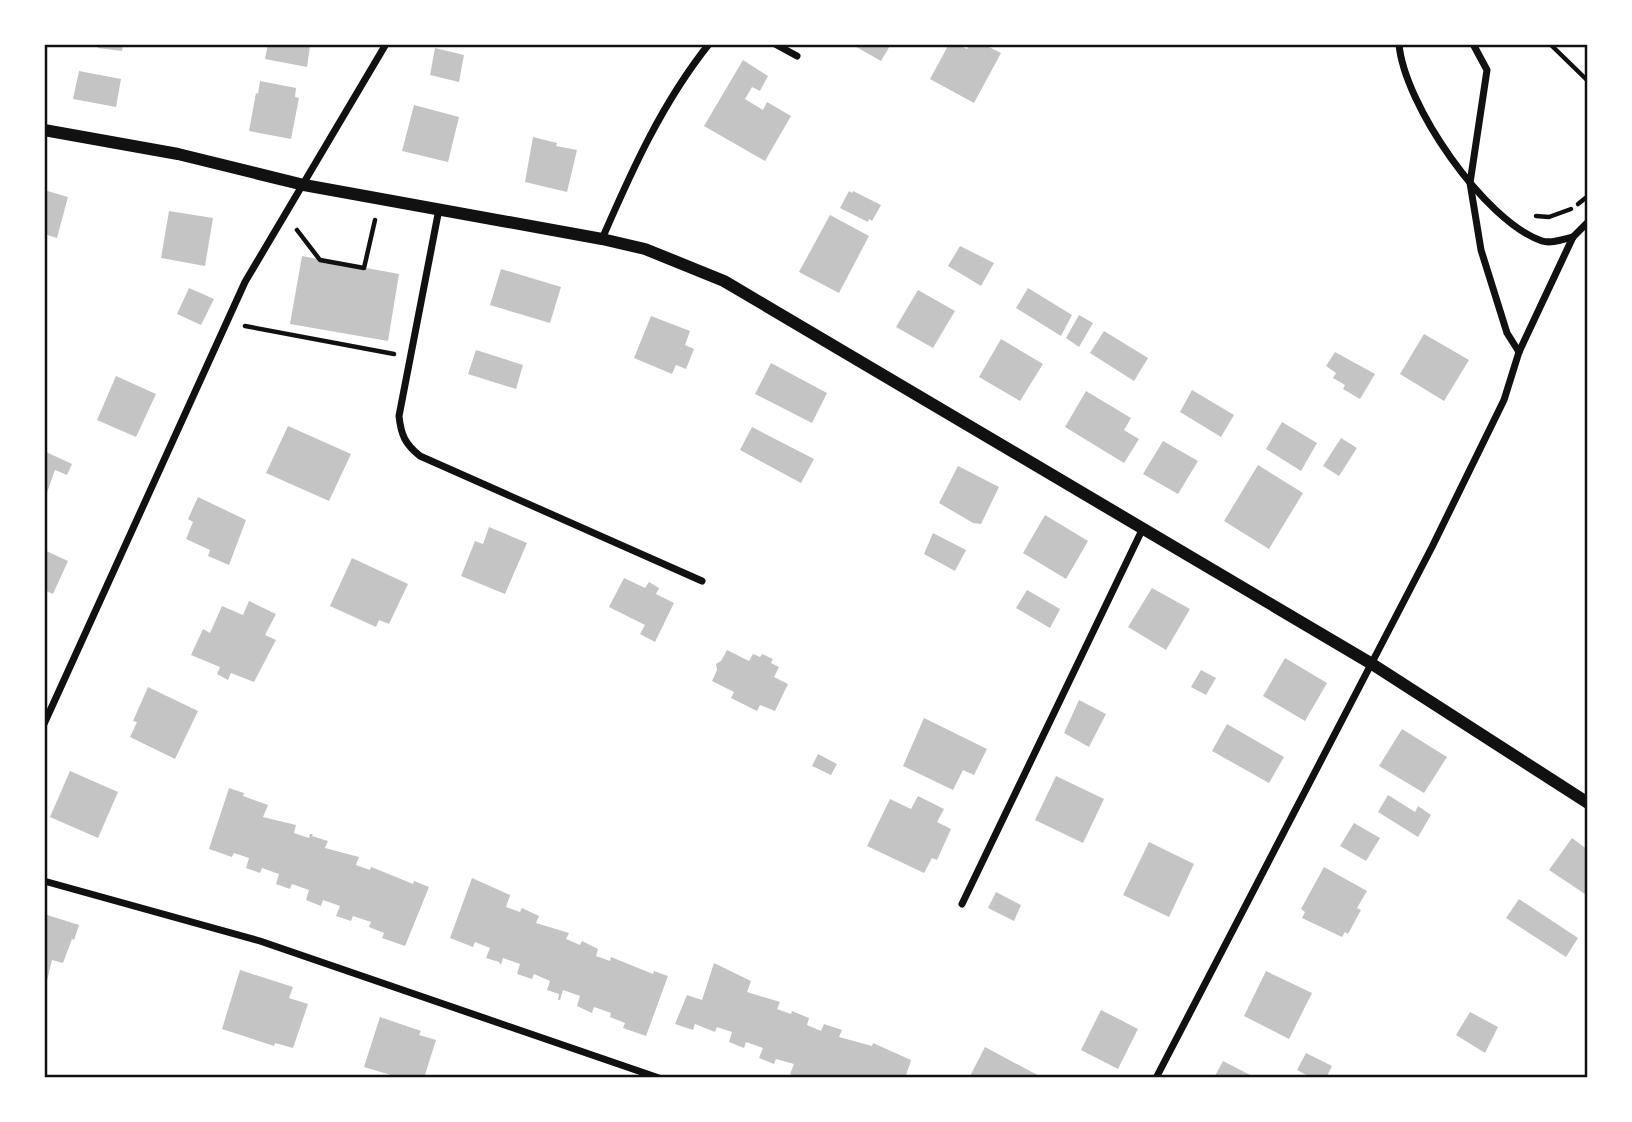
<svg xmlns="http://www.w3.org/2000/svg" width="1632" height="1122" font-family="Spectral,serif">
<style>
.building{fill:#c4c4c4}
.lines{fill:none;stroke-linecap:round;stroke-linejoin:round}
.path{stroke:#111;stroke-width:4.5}
.minor{stroke:#111;stroke-width:7}
.tertiary{stroke:#111;stroke-width:12}
.neatline{fill:none;stroke:#111;stroke-width:2.5}
</style>
<rect width="100%" height="100%" fill="#fff"/>
<!-- building -->
<g class="building">
<polygon points="99,44 123,44 122,51 98,48"/>
<polygon points="268,44 310,46 307,67 265,59"/>
<polygon points="851,44 891,44 881,61"/>
<polygon points="949,44 956,44 967,49 970,44 983,44 1001,53 974,103 930,79"/>
<polygon points="435,48 464,55 459,82 430,75"/>
<polygon points="743,60 768,76 760,91 752,87 745,99 763,110 767,102 791,116 765,161 704,126"/>
<polygon points="79,71 121,79 116,107 73,99"/>
<polygon points="260,81 296,88 295,97 299,98 291,139 249,131 256,93 258,94"/>
<polygon points="414,105 459,117 448,162 402,151"/>
<polygon points="533,137 557,143 556,146 577,150 567,192 525,182"/>
<polygon points="44,190 68,197 57,238 44,234"/>
<polygon points="849,191 852,193 853,191 881,205 872,221 869,219 868,222 840,208"/>
<polygon points="169,211 213,218 205,266 161,258"/>
<polygon points="830,215 869,236 839,293 799,272"/>
<polygon points="960,246 994,263 981,286 948,266"/>
<polygon points="302,256 399,274 388,341 290,324"/>
<polygon points="501,269 561,287 550,323 490,305"/>
<polygon points="189,288 214,299 201,325 177,314"/>
<polygon points="1028,288 1072,315 1061,336 1016,308"/>
<polygon points="918,290 955,311 933,348 896,327"/>
<polygon points="1079,315 1093,323 1079,347 1066,338"/>
<polygon points="651,316 690,331 685,345 694,349 686,369 676,365 672,374 634,358"/>
<polygon points="1104,331 1148,358 1134,381 1090,353"/>
<polygon points="1424,334 1469,360 1444,401 1400,374"/>
<polygon points="1001,339 1043,364 1020,401 979,377"/>
<polygon points="476,350 523,365 516,389 468,374"/>
<polygon points="1335,352 1375,374 1360,399 1343,389 1345,385 1333,378 1336,373 1326,366"/>
<polygon points="771,363 827,393 812,423 755,394"/>
<polygon points="116,376 156,394 136,437 97,420"/>
<polygon points="1192,390 1234,415 1221,437 1180,412"/>
<polygon points="1086,391 1131,418 1124,430 1139,439 1124,463 1065,427"/>
<polygon points="1282,422 1317,443 1301,471 1266,449"/>
<polygon points="288,426 351,454 329,501 266,473"/>
<polygon points="752,427 814,459 801,483 740,450"/>
<polygon points="1341,438 1357,448 1339,476 1323,466"/>
<polygon points="1163,441 1198,461 1178,494 1143,474"/>
<polygon points="44,451 72,464 67,475 55,470 44,501"/>
<polygon points="1258,465 1303,493 1269,549 1224,521"/>
<polygon points="958,466 999,487 981,524 973,523 939,503"/>
<polygon points="198,497 246,520 229,565 208,556 210,550 186,539 193,522 188,519"/>
<polygon points="1045,515 1088,541 1066,579 1023,553"/>
<polygon points="489,527 527,543 505,594 461,576 475,541 483,544"/>
<polygon points="933,533 966,550 955,571 924,554"/>
<polygon points="44,550 68,561 53,594 44,590"/>
<polygon points="352,558 408,584 389,624 379,620 376,627 330,606"/>
<polygon points="624,578 645,588 649,582 659,588 656,594 674,603 655,642 640,634 645,625 609,607"/>
<polygon points="1152,588 1190,609 1166,650 1128,627"/>
<polygon points="1027,590 1060,609 1050,628 1016,608"/>
<polygon points="249,601 276,614 265,635 276,640 254,682 231,673 228,680 217,674 220,667 191,655 203,629 210,633 222,606 243,615"/>
<polygon points="727,650 749,661 753,654 760,657 762,654 773,659 771,663 779,667 774,677 788,684 775,711 760,705 757,711 731,698 734,692 712,681 717,670 716,664 721,661"/>
<polygon points="1285,658 1327,683 1305,721 1263,696"/>
<polygon points="1201,670 1216,678 1206,695 1191,687"/>
<polygon points="148,687 198,711 175,759 130,737 137,722 133,721"/>
<polygon points="1079,700 1106,714 1089,747 1064,733"/>
<polygon points="924,718 987,749 974,775 963,770 953,790 903,766"/>
<polygon points="1227,724 1284,757 1269,783 1212,751"/>
<polygon points="1402,729 1447,757 1424,793 1379,766"/>
<polygon points="818,754 837,764 831,775 812,766"/>
<polygon points="70,771 118,792 98,838 50,817"/>
<polygon points="1056,776 1104,799 1083,843 1035,820"/>
<polygon points="229,788 244,793 243,796 268,805 263,817 296,825 294,833 309,838 310,834 313,834 312,836 328,841 325,848 359,857 356,865 370,870 371,867 374,868 413,884 414,881 429,887 405,946 382,938 384,933 369,927 371,922 353,916 351,921 336,916 340,906 323,900 321,906 306,900 309,890 292,884 290,889 276,884 279,874 262,868 260,873 246,868 249,858 234,853 232,857 209,849"/>
<polygon points="1388,795 1415,812 1418,806 1431,815 1418,837 1378,812"/>
<polygon points="918,796 944,809 937,822 951,829 937,860 932,858 924,873 867,846 890,799 911,809"/>
<polygon points="1354,823 1380,838 1366,861 1340,846"/>
<polygon points="1572,838 1588,850 1588,896 1549,870"/>
<polygon points="1149,842 1194,864 1169,917 1123,895"/>
<polygon points="1324,867 1367,891 1357,908 1361,910 1348,934 1345,932 1342,937 1302,918 1305,912 1301,909"/>
<polygon points="472,878 510,895 506,907 520,912 522,908 524,909 539,916 536,923 569,933 566,939 580,945 582,941 598,949 596,956 610,961 611,957 653,974 654,971 668,976 646,1036 623,1028 625,1023 610,1017 611,1013 594,1007 592,1013 577,1006 580,996 563,990 560,1000 558,1000 559,994 547,990 550,981 534,974 532,979 517,974 520,964 503,958 501,965 499,962 486,958 490,948 475,942 473,947 450,938"/>
<polygon points="996,892 1021,905 1014,921 988,908"/>
<polygon points="1519,899 1578,938 1566,957 1506,918"/>
<polygon points="44,914 79,925 74,940 72,939 63,963 52,960 44,993"/>
<polygon points="714,963 751,981 747,992 780,1002 777,1009 791,1014 792,1011 809,1018 807,1025 821,1031 824,1024 842,1030 839,1037 872,1046 873,1043 911,1060 905,1078 817,1078 807,1075 805,1078 801,1078 790,1074 794,1064 776,1059 774,1064 759,1058 763,1048 746,1042 744,1048 729,1042 732,1032 717,1027 715,1032 695,1024 693,1030 675,1024 687,995 702,1000"/>
<polygon points="240,970 293,987 289,998 308,1004 293,1048 275,1043 274,1046 222,1029"/>
<polygon points="1266,971 1312,993 1289,1039 1244,1016"/>
<polygon points="1101,1010 1138,1029 1118,1069 1081,1050"/>
<polygon points="1470,1012 1498,1027 1485,1053 1456,1035"/>
<polygon points="380,1017 421,1031 419,1035 436,1040 424,1078 401,1078 364,1067"/>
<polygon points="985,1047 1043,1078 969,1078"/>
<polygon points="1306,1053 1332,1066 1326,1078 1312,1078 1297,1070"/>
<polygon points="1223,1061 1256,1078 1214,1078"/>
</g>
<g class="lines">
<!-- path -->
<g class="path">
<polyline points="1550,44 1588,81"/>
<polyline points="1578,204 1588,196"/>
<polyline points="1536,216 1549,217 1571,209"/>
<polyline points="297,230 320,260 364,268 375,220"/>
<polyline points="245,326 394,354"/>
</g>
<!-- minor -->
<g class="minor">
<polyline points="775,44 797,56"/>
<path d="M1399,44C1404,104 1484,221 1542,241C1551,244 1564,239 1573,237"/>
<polyline points="1473,44 1487,70 1470,183 1481,250 1507,333 1519,352"/>
<path d="M439,209L399,416C401,435 405,444 420,456L702,581"/>
<path d="M602,239C632,170 662,103 709,44"/>
<polyline points="44,724 245,282 386,44"/>
<polyline points="44,881 260,941 659,1078"/>
<polyline points="962,904 1143,528"/>
<polyline points="1156,1078 1432,547 1504,400 1519,352 1573,237 1588,222"/>
</g>
<!-- tertiary -->
<polyline class="tertiary" points="44,130 178,154 304,185 602,239 645,249 724,281 1372,664 1588,803"/>
</g>
<!-- border -->
<rect width="1632" height="1122" fill="none" stroke="#ffffff" stroke-width="91"/>
<rect x="46" y="46" width="1540" height="1030" class="neatline"/>
</svg>
